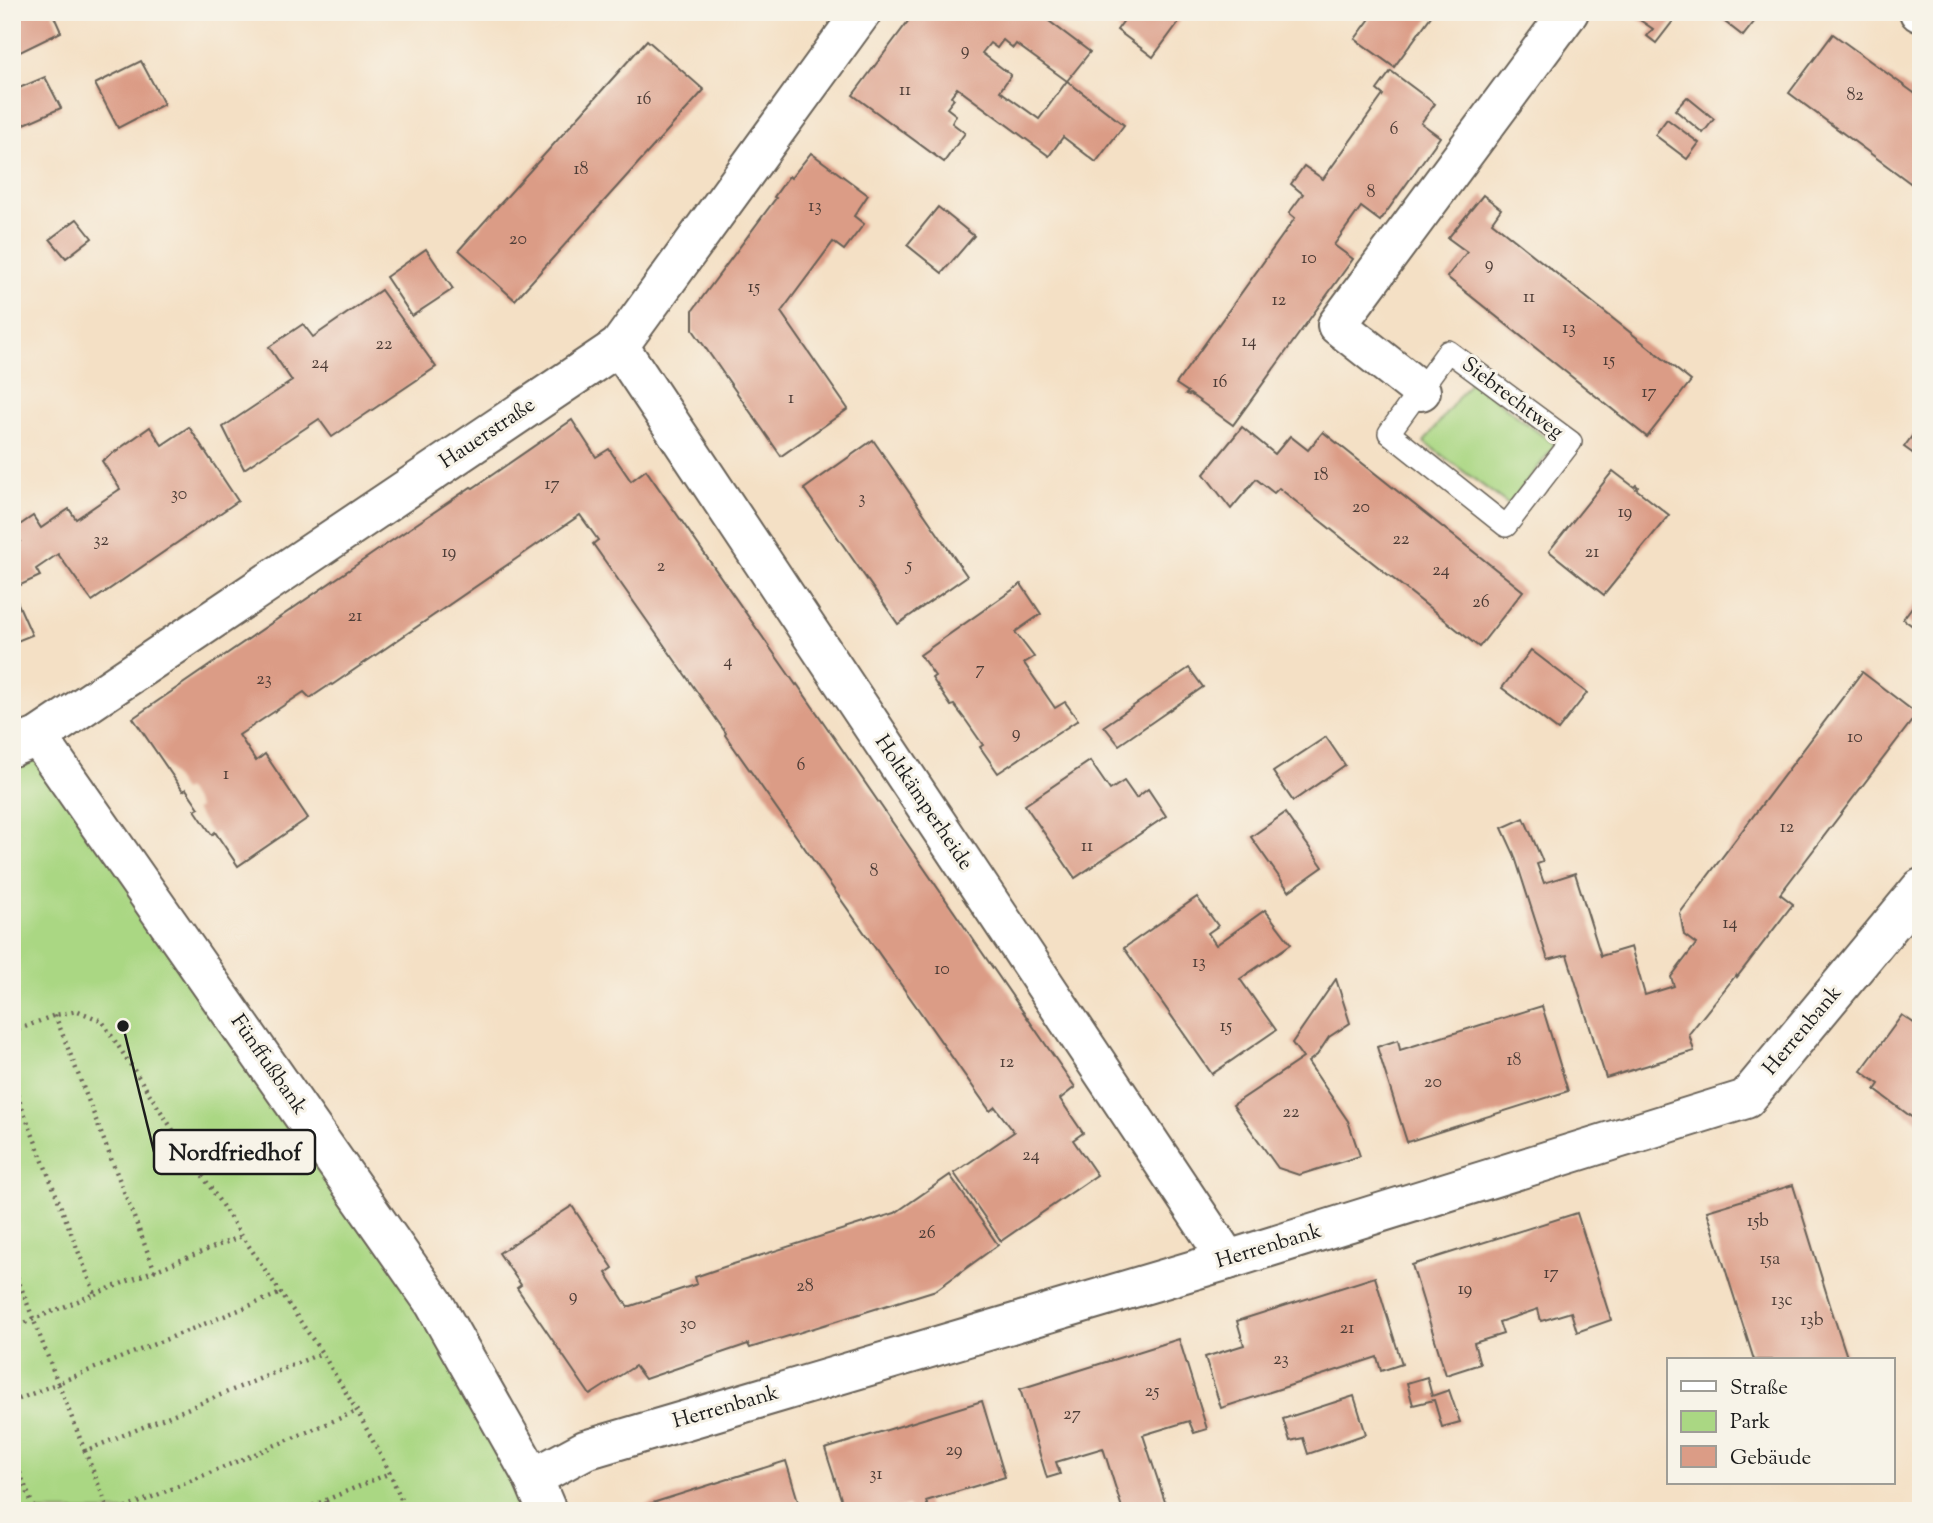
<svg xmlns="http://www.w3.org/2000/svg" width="1933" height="1523" font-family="'Sorts Mill Goudy',serif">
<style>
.green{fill:#aad783;stroke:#637a50;stroke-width:2}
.building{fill:#db9c86}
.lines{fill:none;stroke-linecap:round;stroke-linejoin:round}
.lane-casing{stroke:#686157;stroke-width:24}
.street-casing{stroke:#686157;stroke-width:42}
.path{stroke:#686157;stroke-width:4.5;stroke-dasharray:2 5;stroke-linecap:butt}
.lane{stroke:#fff;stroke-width:21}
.street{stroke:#fff;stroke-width:38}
.labels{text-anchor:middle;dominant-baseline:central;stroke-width:6;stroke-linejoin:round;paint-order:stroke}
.number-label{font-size:18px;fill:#4c3c36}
.street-label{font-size:21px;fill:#1c1c1c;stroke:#f7f3e8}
.leader{fill:none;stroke:#1c1c1c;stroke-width:2.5}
.callout-dot{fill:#1c1c1c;stroke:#f7f3e8;stroke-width:2.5}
.callout{fill:#f7f3e8;stroke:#1c1c1c;stroke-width:2.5}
.callout-label{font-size:23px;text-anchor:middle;font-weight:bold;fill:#1c1c1c}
</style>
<rect width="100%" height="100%" fill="#f7f3e8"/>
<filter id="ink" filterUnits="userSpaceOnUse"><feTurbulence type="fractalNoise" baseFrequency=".0143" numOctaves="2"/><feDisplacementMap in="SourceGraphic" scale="14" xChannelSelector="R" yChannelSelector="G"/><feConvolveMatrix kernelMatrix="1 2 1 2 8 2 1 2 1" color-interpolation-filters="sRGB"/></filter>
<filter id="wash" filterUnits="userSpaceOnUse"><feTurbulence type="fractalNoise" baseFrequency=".00686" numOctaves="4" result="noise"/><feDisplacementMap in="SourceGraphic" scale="28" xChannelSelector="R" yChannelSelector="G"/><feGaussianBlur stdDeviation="1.57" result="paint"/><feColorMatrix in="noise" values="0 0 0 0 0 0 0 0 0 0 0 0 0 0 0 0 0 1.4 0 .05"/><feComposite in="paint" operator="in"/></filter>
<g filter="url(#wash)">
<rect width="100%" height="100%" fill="#f4e0c5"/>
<!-- green -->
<g class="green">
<polygon points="1471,381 1555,445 1509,505 1424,442"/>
<polygon points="36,740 424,1301 536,1511 12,1511 12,750"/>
</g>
<g id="blocks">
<!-- building -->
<g class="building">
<polygon points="13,12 52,12 61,32 12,56 12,16 14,15"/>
<polygon points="915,12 1037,12 1090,52 1067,81 1016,44 1013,48 1003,40 997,48 990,43 982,53 1011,75 1000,91 1039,119 1067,81 1124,125 1096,162 1063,137 1049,156 957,88 951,96 954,99 947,108 956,115 952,123 965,133 944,162 853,95"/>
<polygon points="1130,12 1172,12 1181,19 1153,57 1117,30"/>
<polygon points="1375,12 1434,12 1394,67 1355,39"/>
<polygon points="1637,12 1680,12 1656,43 1647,36 1653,29 1634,16"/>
<polygon points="1712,12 1762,12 1743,36"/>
<polygon points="1833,34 1921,98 1921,191 1789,93"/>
<polygon points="647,40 704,90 515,300 459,250"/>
<polygon points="141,61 164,104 118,128 95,84"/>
<polygon points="1391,71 1435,104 1421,123 1440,137 1380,221 1361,207 1334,245 1353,259 1233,425 1190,394 1189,395 1186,394 1188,392 1176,384 1295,218 1289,213 1303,194 1291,184 1304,166 1323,179 1383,95 1377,90"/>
<polygon points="45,77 61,108 18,127 12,114 12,91"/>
<polygon points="1687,97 1714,119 1703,133 1675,110"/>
<polygon points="1667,119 1699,143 1687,159 1655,135"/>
<polygon points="811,153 868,195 854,216 864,224 844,250 833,242 781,312 848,409 781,456 693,330 693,310 776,198 774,197 789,176 791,178"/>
<polygon points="1483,195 1501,209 1492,222 1691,381 1647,437 1447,277 1467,252 1448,238"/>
<polygon points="938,207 974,236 942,273 907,245"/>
<polygon points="77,219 92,238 66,258 50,239"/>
<polygon points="426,249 453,289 412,316 386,277"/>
<polygon points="381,290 436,367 332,437 319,419 244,469 223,427 292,381 269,347 303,324 313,337"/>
<polygon points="572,420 596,457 609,449 631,481 646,470 796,685 797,684 1075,1087 1060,1099 1083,1133 1073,1140 1097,1175 1001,1241 954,1173 1014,1132 995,1107 990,1111 725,735 726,733 593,544 598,540 580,515 332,685 331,684 310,698 304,692 239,735 256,761 265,754 308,818 238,866 215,832 212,835 195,810 199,808 186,789 183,791 133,718 378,550 471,487 473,488"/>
<polygon points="1921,424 1921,459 1904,447"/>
<polygon points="150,427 162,445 189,427 238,501 92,601 58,554 36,569 40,576 12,589 12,545 20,541 14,529 33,516 41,528 69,509 76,519 120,489 102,461"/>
<polygon points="1242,427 1275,454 1290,436 1308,450 1323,432 1523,591 1479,647 1279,488 1274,493 1256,479 1231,509 1204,474"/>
<polygon points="873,440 967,576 898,624 804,489"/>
<polygon points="1613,471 1634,487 1636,485 1638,487 1636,489 1669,515 1604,595 1549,551"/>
<polygon points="1021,584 1041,614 1015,632 1034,657 1024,663 1055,708 1065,702 1078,720 998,773 980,747 983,745 967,722 954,705 951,706 932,678 935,676 920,655"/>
<polygon points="12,590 32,635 12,643"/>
<polygon points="1921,595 1921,632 1903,619"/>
<polygon points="1531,650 1587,693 1558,730 1502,688"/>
<polygon points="1189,668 1203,687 1119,745 1104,726"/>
<polygon points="1862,672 1917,714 1780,894 1793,904 1737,977 1736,975 1689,1034 1694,1051 1606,1078 1567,955 1548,960 1514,854 1502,828 1524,818 1543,862 1537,864 1544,883 1575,873 1601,956 1631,947 1645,995 1674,986 1671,977 1696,944 1684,935 1680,913"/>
<polygon points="1326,737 1345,765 1293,801 1273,772"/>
<polygon points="1090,761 1110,790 1124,781 1136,798 1148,789 1166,816 1075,878 1025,805"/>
<polygon points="1285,813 1323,867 1289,891 1251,837"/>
<polygon points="1197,897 1218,926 1208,933 1216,945 1265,910 1291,944 1240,979 1276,1030 1212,1074 1124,948"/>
<polygon points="1336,979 1350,1023 1329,1037 1317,1055 1308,1062 1348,1121 1360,1156 1299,1175 1278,1168 1233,1105 1303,1058 1292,1043"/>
<polygon points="1542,1006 1568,1091 1407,1142 1377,1047 1398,1040 1400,1050"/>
<polygon points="1902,1015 1921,1028 1921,1124 1875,1090 1879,1084 1861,1071"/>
<polygon points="950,1175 998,1245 936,1290 750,1348 748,1344 645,1379 635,1366 590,1395 517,1288 521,1285 499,1253 572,1206 613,1268 606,1273 628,1307 697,1284 695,1277 724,1267 895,1213"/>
<polygon points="1793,1185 1831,1308 1848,1360 1754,1360 1707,1211"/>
<polygon points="1577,1213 1611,1320 1577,1332 1571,1312 1541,1321 1538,1309 1499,1322 1503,1334 1474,1343 1480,1364 1446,1375 1412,1265"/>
<polygon points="1375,1277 1402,1364 1381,1371 1377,1357 1221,1408 1205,1357 1244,1345 1237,1321"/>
<polygon points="1179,1339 1207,1429 1194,1433 1189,1421 1143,1435 1168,1511 1123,1511 1103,1448 1056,1462 1060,1474 1047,1478 1020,1389"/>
<polygon points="1427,1377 1432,1396 1449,1390 1460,1422 1442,1427 1434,1400 1413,1405 1407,1383"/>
<polygon points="1354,1396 1366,1434 1308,1454 1303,1438 1290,1441 1283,1419"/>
<polygon points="982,1401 1005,1477 926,1501 929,1511 910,1511 908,1506 894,1511 845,1511 825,1449"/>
<polygon points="786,1461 801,1511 630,1511 630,1510"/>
</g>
</g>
</g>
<g filter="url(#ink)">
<use href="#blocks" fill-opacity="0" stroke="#686157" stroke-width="2"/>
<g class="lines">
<!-- lane casing -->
<g class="lane-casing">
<polygon id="lane" points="1448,351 1571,442 1506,526 1389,433"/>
</g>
<!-- street casing -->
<g class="street-casing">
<g id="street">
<polyline points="1919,12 1921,13"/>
<polyline points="619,346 1228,1260"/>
<polyline points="1421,391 1337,325 1569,12"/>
<polyline points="38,737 434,1303 533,1478 547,1511"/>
<polyline points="12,747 38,737 619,346 862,12"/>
<polyline points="533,1478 585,1450 1228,1260 1746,1099 1921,888"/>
</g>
</g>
<!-- path -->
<g class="path">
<polyline points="55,1015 155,1271"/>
<polyline points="12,1032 55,1015 78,1011 102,1021 242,1236 322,1353 357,1411 390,1473 406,1511"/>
<polyline points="12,1082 95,1294 12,1328"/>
<polyline points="12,1264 58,1383 12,1402"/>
<polyline points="95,1294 242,1236"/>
<polyline points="85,1451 58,1383 281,1293"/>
<polyline points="12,1453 35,1511"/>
<polyline points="326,1501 330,1511"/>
<polyline points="109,1511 85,1451 322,1353"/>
<polyline points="119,1511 357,1411"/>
<polyline points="300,1511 390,1473"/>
</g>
<!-- lane -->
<use href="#lane" class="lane"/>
<!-- street -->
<use href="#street" class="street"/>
</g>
</g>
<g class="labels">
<!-- number labels -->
<g class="number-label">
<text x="965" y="51">9</text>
<text x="905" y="91">11</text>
<text x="1855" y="96">82</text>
<text x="644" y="100">16</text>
<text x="1394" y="130">6</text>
<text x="581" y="170">18</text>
<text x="1371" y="193">8</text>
<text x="815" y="207">13</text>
<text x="518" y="240">20</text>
<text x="1309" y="259">10</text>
<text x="1489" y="265">9</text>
<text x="754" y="288">15</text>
<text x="1529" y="298">11</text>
<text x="1279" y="301">12</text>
<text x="1569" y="329">13</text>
<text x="1249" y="342">14</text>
<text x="384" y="345">22</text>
<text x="1609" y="361">15</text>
<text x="320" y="364">24</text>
<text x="1220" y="383">16</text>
<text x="1649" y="393">17</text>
<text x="791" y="399">1</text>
<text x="1321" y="476">18</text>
<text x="552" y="485">17</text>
<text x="179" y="495">30</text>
<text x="862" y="499">3</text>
<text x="1361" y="508">20</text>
<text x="1625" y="513">19</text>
<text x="1401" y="540">22</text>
<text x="101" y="541">32</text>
<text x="449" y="553">19</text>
<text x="1592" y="553">21</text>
<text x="909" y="566">5</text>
<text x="661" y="567">2</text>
<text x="1441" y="571">24</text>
<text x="1481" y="603">26</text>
<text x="355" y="617">21</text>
<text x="728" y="662">4</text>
<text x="980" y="670">7</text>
<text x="264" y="680">23</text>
<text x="1016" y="734">9</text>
<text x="1855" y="738">10</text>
<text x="801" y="766">6</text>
<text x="226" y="775">1</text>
<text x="1787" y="828">12</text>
<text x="1087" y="847">11</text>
<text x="874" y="872">8</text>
<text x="1730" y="924">14</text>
<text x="1199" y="963">13</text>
<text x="942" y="970">10</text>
<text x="1226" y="1027">15</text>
<text x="1514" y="1061">18</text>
<text x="1007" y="1063">12</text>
<text x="1433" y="1083">20</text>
<text x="1291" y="1113">22</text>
<text x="1031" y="1156">24</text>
<text x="1758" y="1222">15b</text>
<text x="927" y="1234">26</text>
<text x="1770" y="1260">15a</text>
<text x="1551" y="1274">17</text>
<text x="805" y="1287">28</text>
<text x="1465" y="1290">19</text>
<text x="573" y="1297">9</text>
<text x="1782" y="1301">13c</text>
<text x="1812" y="1321">13b</text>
<text x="688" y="1325">30</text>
<text x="1347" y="1329">21</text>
<text x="1281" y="1360">23</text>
<text x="1152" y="1392">25</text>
<text x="1072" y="1415">27</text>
<text x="954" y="1451">29</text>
<text x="876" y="1475">31</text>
</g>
<!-- street labels -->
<g class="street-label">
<text transform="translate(1512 399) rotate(37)">Siebrechtweg</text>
<text transform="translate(488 434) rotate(-34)">Hauerstraße</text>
<text transform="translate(923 803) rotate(56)">Holtkämperheide</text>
<text transform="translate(1803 1031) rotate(-50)">Herrenbank</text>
<text transform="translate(268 1065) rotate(55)">Fünffußbank</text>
<text transform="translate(1269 1247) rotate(-17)">Herrenbank</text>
<text transform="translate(726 1408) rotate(-16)">Herrenbank</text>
</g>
</g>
<!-- callouts -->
<path class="leader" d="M123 1026L154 1152"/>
<circle class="callout-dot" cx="123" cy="1026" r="7"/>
<rect class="callout" x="154" y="1130" width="161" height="44" rx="7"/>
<g class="callout-label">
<text x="235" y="1160">Nordfriedhof</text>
</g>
<!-- margin -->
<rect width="1933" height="1523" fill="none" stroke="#f7f3e8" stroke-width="42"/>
<!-- legend -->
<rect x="1667" y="1358" width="228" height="126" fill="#f7f3e8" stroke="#9f9d96" stroke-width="2"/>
<rect x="1681" y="1381" width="35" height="10" fill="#ffffff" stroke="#9f9d96" stroke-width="2"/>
<text x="1730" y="1394" font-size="21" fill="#1c1c1c">Straße</text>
<rect x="1681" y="1411" width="35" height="21" fill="#aad783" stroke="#9f9d96" stroke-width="2"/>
<text x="1730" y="1428" font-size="21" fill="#1c1c1c">Park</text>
<rect x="1681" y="1446" width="35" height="21" fill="#db9c86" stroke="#9f9d96" stroke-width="2"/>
<text x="1730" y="1464" font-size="21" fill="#1c1c1c">Gebäude</text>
</svg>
